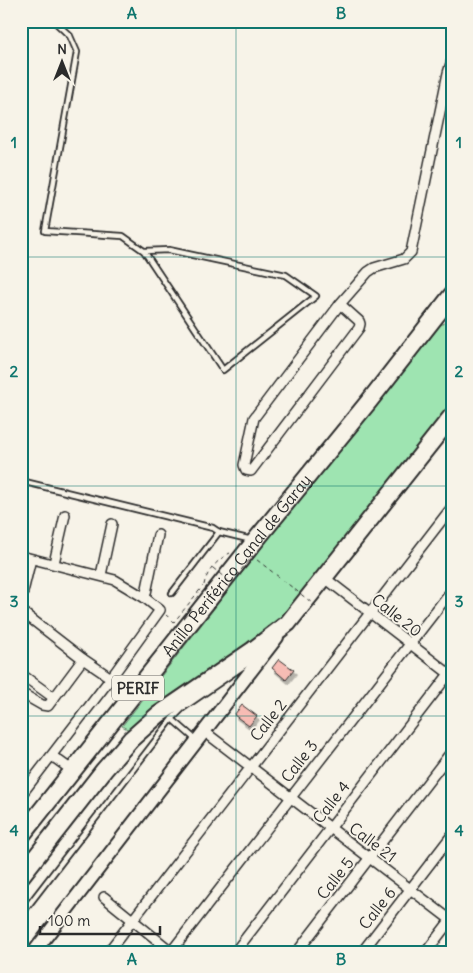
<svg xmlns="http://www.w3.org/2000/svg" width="473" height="973" font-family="Delius,sans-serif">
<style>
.green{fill:#9ee4b1;stroke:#64886e}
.building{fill:#f7bcb4;stroke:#2b2b2b;filter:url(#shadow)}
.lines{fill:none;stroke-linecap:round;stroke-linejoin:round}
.lane-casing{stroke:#2b2b2b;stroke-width:8}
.street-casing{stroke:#2b2b2b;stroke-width:12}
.secondary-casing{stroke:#2b2b2b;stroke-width:16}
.highway-casing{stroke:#2b2b2b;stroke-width:20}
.path{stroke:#2b2b2b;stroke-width:1;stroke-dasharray:4 4;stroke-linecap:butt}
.lane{stroke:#f7f3e8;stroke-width:4.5}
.street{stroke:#f7f3e8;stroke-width:9}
.secondary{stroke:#f7f3e8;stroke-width:12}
.highway{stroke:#f7f3e8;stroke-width:16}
.path-bridge{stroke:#2b2b2b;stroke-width:1;stroke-dasharray:4 4;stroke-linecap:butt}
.grid{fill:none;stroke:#0f766e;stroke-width:1;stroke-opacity:0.55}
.labels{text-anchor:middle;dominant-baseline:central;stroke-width:4;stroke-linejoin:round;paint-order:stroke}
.shield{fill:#f7f3e8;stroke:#686764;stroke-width:1}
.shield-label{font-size:15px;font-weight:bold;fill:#2b2b2b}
.street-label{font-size:16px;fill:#2b2b2b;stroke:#f7f3e8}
.neatline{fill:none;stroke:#0f766e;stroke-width:2}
.grid-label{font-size:16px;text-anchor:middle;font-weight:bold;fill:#0f766e}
</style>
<defs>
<filter id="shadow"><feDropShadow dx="2.5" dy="4" stdDeviation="0" flood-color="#0004"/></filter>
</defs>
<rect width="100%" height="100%" fill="#f7f3e8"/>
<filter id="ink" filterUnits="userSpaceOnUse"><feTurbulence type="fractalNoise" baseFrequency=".02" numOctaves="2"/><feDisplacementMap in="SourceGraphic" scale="10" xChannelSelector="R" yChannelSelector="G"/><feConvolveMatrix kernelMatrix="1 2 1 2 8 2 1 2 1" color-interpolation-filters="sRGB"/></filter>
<g filter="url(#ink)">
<!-- green -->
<polygon class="green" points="452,319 452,411 288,628 152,709 129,730 122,726 433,329"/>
<!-- building -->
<g class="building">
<polygon points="279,659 294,670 286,680 272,668"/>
<polygon points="242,705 257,716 249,726 234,715"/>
</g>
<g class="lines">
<!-- lane casing -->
<g class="lane-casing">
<g id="lane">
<polyline points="54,21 70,36 77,52 45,231 123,236 144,251 169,250 286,275 316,296 223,370 144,251"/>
<polyline points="21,481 213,528 219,532 252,540"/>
<polyline points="172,593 219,532"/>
<polyline points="172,719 195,739"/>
<polyline points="21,915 172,719 183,708 254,659"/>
</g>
</g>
<!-- street casing -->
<g class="street-casing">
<g id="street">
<polyline points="340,304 359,321 360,324 359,328 251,471 246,470 244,465 254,418 340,304 368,272 374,268 404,259 411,252 448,73 452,60"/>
<polyline points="21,556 115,580 145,598 160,610 111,678 21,795"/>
<polyline points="54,563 65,515"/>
<polyline points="101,575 112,524"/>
<polyline points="325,578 452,676"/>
<polyline points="145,598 158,535"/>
<polyline points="21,600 31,559"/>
<polyline points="21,611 83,659 111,678"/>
<polyline points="21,674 54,698"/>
<polyline points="21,693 42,705 48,706 83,659"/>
<polyline points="205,732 452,921"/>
<polyline points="52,756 73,771"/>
<polyline points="104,897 172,952"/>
<polyline points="108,952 452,507"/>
<polyline points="171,952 452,590"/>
<polyline points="235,952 452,670"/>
<polyline points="297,952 452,751"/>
<polyline points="362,952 452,835"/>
<polyline points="426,952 452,918"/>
</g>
</g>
<!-- secondary casing -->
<g class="secondary-casing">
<polyline id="secondary" points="34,952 277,637"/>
</g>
<!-- highway casing -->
<g class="highway-casing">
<g id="highway">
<path id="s1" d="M21,836L255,541L370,400L452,295"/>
<polyline points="21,876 104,770 131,739 158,715 253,650 288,623 452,416"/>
</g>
</g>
<!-- path -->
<g class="path">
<path d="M204,585C206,572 218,559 230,553"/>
<polyline points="166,615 174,622 203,586"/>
</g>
<!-- lane -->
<use href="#lane" class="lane"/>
<!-- street -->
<use href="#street" class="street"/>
<!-- secondary -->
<use href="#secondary" class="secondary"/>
<!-- highway -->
<use href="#highway" class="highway"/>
<!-- path-bridge -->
<polyline class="path-bridge" points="213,568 231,583 252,556 316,606"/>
</g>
</g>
<!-- grid -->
<path class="grid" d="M236,21V952M21,257H452M21,486H452M21,716H452"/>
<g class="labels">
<!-- shield labels -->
<rect class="shield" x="112" y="675.5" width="52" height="25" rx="4"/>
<g class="shield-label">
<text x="138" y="688">PERIF</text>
</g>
<!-- street labels -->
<g class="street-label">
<text stroke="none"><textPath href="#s1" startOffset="346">Anillo Periférico Canal de Garay</textPath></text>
<text transform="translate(397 615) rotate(38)">Calle 20</text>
<text transform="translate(268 720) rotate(-52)">Calle 2</text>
<text transform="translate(299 761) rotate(-52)">Calle 3</text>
<text transform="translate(331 802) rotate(-52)">Calle 4</text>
<text transform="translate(373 842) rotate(37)">Calle 21</text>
<text transform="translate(335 878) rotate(-52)">Calle 5</text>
<text transform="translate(377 908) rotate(-52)">Calle 6</text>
</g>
</g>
<!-- margin -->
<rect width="473" height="973" fill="none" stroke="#f7f3e8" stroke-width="55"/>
<!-- north arrow -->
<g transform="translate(62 62)" stroke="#f7f3e8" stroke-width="4" paint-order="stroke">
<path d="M0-4L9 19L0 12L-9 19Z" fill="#2b2b2b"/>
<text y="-8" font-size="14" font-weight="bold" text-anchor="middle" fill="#2b2b2b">N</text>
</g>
<!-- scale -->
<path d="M40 926v8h120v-8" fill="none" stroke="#2b2b2b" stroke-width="2.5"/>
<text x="48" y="926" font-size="15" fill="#2b2b2b" stroke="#f7f3e8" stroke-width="4" paint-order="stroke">100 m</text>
<rect x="28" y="28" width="418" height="918" class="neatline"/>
<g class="grid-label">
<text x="132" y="19">A</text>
<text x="341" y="19">B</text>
<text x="14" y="148">1</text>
<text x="459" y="148">1</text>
<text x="14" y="377">2</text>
<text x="459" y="377">2</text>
<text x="14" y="607">3</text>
<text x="459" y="607">3</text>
<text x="14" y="836">4</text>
<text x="459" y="836">4</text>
<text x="132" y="965">A</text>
<text x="341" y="965">B</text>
</g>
</svg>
